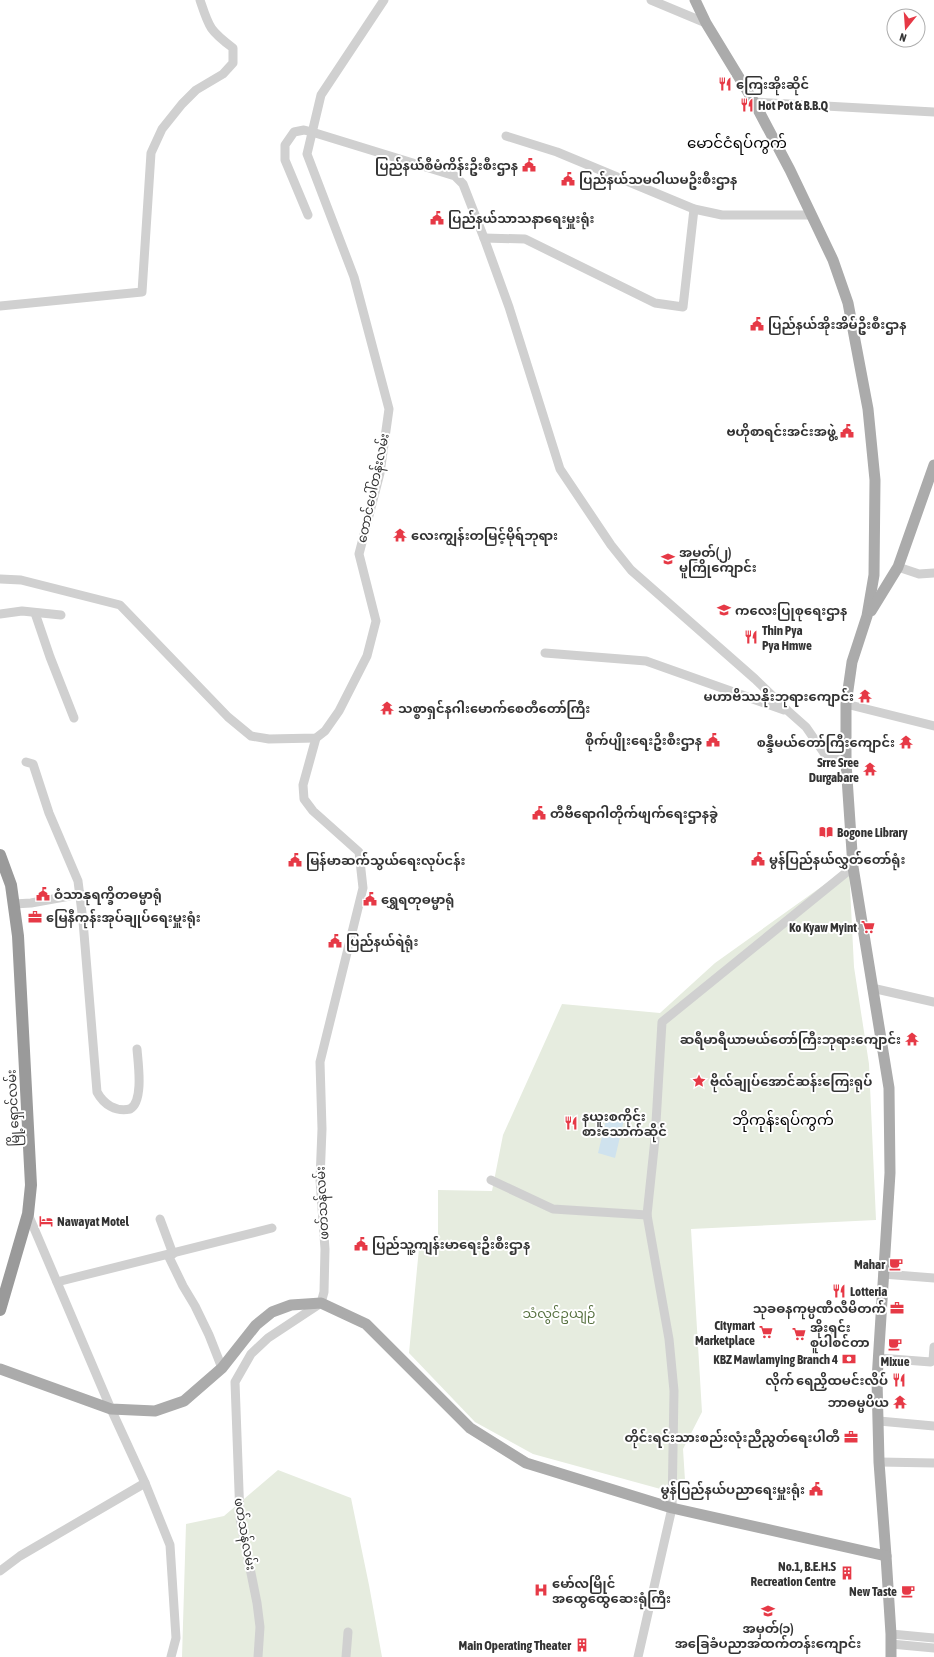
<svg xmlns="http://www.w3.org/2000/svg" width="934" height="1657" font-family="'Asap Condensed','Noto Sans Myanmar',sans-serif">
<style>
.green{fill:#e6ecdf}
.water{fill:#cfe2ee}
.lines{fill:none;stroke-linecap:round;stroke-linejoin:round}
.minor{stroke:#d0d0d0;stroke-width:9}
.major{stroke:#ababab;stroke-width:11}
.highway{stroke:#9a9a9a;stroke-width:12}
.labels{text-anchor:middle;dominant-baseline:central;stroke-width:4;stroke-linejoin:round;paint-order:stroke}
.poi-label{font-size:13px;font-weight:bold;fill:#333;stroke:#fff;text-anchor:start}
.street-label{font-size:13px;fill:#333;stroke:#fff}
.park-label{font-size:13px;fill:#56703f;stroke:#fff}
.quarter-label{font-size:15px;fill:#000;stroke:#fff}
</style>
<rect width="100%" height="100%" fill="#fff"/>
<!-- green -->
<g class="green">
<polygon points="849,867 854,967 869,1064 876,1220 691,1229 702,1412 683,1449 686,1496 533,1454 475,1422 409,1353 419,1248 438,1248 438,1190 492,1191 503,1135 562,1004 660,1013 715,963"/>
<polygon points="278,1470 351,1498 369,1585 382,1657 182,1657 186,1524 224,1516"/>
</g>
<!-- water -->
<polygon class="water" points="607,1116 624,1120 615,1158 598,1153"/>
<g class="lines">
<!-- minor -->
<g class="minor">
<polyline points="651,0 706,23"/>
<polyline points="754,102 934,112"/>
<polyline points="506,136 557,152 694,209 722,215 812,215"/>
<polyline points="308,215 285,160 285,145 294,132 304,130 312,132 455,176 463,184 484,238 509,307 560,469 611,545 631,570 755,679 788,711 806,727 824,753 846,763"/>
<polyline points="484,238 525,239 655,303 683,307 694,209"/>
<path d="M0,306L142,292L151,153L162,129L182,104L196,90L223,74L233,63V48C209,30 209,27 200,0"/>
<polyline points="898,567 919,574 934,573"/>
<polyline points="0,579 21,580 120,605 228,717 251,736 269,739 316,738 325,731 339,711 367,656 376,621 359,554 380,473 389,409 354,277 307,154 321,95 384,0"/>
<polyline points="35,613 50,657 74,718"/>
<polyline points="0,614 22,611 61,615"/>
<polyline points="545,653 646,661 784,710"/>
<polyline points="846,704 934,726"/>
<path d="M26,762L33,764L49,813L78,881L83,921L97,1092C104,1105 116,1112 130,1109C144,1101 138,1063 137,1049"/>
<polyline points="14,904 31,903 81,894"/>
<polyline points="872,988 934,1002"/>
<polyline points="491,1180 553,1209 647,1215"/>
<polyline points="28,1214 111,1409 145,1483 170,1545 176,1638 171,1657"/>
<polyline points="160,1219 173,1254"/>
<polyline points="168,1255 183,1286 195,1306 209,1335 222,1368"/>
<polyline points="883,1274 934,1278"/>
<polyline points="57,1282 272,1228"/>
<polyline points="879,1358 931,1362 933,1360 934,1347"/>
<polyline points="879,1421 934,1426"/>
<polyline points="879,1462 934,1463"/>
<polyline points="0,1571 20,1556 145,1483"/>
<polyline points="891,1634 934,1638"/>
<polyline points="891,1644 934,1648"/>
<polyline points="258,1657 260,1627 257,1603 240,1518 235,1382 251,1354 268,1338 321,1303 324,1292 325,1249 320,1180 322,1129 320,1062 363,888 359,852 313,811 304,799 303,785 316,738"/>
<polyline points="346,1657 348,1632"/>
<polyline points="638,1657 672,1508 674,1391 669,1339 647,1215 655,1139 662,1022 853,867"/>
</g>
<!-- major -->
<g class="major">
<polyline points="695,0 706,23 754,102 790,170 833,260 848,303 868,409 875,480 874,575 867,616 852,662 846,704 846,763 853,867 889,1088 890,1173 877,1380 879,1462 886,1556 891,1634 891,1657"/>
<polyline points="871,611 898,567 934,465"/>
<polyline points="0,1369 111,1409 155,1411 184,1401 222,1368 256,1325 272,1312 291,1305 321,1303 366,1324 470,1428 526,1463 672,1508 886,1556"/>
</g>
<!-- highway -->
<polyline class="highway" points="0,855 11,885 18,936 31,1185 28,1214 0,1310"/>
</g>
<!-- icons -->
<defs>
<g id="restaurant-bare" transform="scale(1.08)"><path d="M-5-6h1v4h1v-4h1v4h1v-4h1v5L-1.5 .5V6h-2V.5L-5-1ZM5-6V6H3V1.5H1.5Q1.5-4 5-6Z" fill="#e63946" stroke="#fff" stroke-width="2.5" paint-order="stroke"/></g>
<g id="civic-bare" transform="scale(1.08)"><path d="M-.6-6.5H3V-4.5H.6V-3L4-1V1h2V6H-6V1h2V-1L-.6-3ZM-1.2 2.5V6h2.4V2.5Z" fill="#e63946" stroke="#fff" stroke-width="2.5" paint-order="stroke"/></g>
<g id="temple-bare" transform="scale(1.08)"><path d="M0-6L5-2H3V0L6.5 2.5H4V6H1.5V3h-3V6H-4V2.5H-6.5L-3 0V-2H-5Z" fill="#e63946" stroke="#fff" stroke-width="2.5" paint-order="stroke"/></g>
<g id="school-bare" transform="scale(1.08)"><path d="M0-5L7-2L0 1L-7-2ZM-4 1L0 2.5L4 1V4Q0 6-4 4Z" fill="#e63946" stroke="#fff" stroke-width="2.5" paint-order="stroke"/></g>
<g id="library-bare" transform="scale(1.08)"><path d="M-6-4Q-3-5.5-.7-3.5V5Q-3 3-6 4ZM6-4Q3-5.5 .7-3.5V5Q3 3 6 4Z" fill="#e63946" stroke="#fff" stroke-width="2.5" paint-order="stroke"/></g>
<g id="office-bare" transform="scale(1.08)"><path d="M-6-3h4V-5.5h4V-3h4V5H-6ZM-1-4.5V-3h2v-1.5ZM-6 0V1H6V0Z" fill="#e63946" stroke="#fff" stroke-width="2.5" paint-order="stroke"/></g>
<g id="supermarket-bare" transform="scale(1.08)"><path d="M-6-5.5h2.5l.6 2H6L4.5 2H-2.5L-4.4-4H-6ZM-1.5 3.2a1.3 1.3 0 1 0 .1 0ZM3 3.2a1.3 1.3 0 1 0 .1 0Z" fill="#e63946" stroke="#fff" stroke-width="2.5" paint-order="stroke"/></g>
<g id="sight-bare" transform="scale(1.08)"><path d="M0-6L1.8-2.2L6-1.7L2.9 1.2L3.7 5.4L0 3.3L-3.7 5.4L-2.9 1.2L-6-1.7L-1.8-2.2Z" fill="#e63946" stroke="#fff" stroke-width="2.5" paint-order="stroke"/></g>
<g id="hotel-bare" transform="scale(1.08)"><path d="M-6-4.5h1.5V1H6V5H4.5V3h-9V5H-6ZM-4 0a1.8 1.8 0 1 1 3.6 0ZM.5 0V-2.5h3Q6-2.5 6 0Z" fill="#e63946" stroke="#fff" stroke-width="2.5" paint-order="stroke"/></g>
<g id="cafe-bare" transform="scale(1.08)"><path d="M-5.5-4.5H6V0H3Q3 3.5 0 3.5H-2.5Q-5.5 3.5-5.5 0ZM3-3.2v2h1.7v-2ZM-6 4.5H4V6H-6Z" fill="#e63946" stroke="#fff" stroke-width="2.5" paint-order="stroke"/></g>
<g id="bank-bare" transform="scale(1.08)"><path d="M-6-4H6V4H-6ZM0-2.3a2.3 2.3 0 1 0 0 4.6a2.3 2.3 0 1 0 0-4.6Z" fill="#e63946" stroke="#fff" stroke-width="2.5" paint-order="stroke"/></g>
<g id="building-bare" transform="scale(1.08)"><path d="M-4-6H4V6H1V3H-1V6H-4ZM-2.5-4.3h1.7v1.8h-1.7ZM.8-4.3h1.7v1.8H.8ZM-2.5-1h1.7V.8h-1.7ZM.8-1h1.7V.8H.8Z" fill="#e63946" stroke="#fff" stroke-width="2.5" paint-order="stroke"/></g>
<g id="hospital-bare" transform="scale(1.08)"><path d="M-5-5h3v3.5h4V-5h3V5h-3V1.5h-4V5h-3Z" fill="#e63946" stroke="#fff" stroke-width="2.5" paint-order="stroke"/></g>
</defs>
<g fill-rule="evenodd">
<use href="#restaurant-bare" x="725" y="84"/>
<use href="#restaurant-bare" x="747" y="105"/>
<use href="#civic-bare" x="529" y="165"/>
<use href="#civic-bare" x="568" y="179"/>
<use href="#civic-bare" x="437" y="218"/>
<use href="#civic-bare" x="757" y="324"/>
<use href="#civic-bare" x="847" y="431"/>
<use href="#temple-bare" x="400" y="535"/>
<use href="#school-bare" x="668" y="559"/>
<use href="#school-bare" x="724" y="610"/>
<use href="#restaurant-bare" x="751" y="637"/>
<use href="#temple-bare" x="865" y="696"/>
<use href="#temple-bare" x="387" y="708"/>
<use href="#civic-bare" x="713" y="740"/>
<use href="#temple-bare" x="906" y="742"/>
<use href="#temple-bare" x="870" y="769"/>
<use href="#civic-bare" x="539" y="813"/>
<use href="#library-bare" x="826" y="832"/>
<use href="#civic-bare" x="758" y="859"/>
<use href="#civic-bare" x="295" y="860"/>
<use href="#civic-bare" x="43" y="894"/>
<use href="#civic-bare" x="370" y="899"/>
<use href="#office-bare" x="35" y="917"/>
<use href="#supermarket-bare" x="868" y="927"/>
<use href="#civic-bare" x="335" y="941"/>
<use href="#temple-bare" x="912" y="1039"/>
<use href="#sight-bare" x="699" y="1081"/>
<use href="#restaurant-bare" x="571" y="1123"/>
<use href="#hotel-bare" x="46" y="1221"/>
<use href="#civic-bare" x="361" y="1244"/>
<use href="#cafe-bare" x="896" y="1264"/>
<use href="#restaurant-bare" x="839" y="1291"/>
<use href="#office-bare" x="897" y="1308"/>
<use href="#supermarket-bare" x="766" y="1332"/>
<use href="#supermarket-bare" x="799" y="1334"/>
<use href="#cafe-bare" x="895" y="1344"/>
<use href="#bank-bare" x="849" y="1359"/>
<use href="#restaurant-bare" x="899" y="1380"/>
<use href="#temple-bare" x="900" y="1402"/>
<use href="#office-bare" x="851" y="1437"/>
<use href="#civic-bare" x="816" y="1489"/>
<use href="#building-bare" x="847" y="1573"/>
<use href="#hospital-bare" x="541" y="1590"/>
<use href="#cafe-bare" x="908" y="1591"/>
<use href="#school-bare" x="768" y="1611"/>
<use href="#building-bare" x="582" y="1645"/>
</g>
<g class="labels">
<!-- poi labels -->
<g class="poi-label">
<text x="736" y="84">ကြေးအိုးဆိုင်</text>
<text x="758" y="105">Hot Pot &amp; B.B.Q</text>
<text x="518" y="165" text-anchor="end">ပြည်နယ်စီမံကိန်းဦးစီးဌာန</text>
<text x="579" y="179">ပြည်နယ်သမဝါယမဦးစီးဌာန</text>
<text x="448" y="218">ပြည်နယ်သာသနာရေးမှူးရုံး</text>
<text x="768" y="324">ပြည်နယ်အိုးအိမ်ဦးစီးဌာန</text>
<text x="836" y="431" text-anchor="end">ဗဟိုစာရင်းအင်းအဖွဲ့</text>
<text x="411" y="535">လေးကျွန်းတမြင့်မိုရ်ဘုရား</text>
<text x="679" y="552">အမှတ်(၂)<tspan x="679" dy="15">မူကြိုကျောင်း</tspan></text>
<text x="735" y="610">ကလေးပြုစုရေးဌာန</text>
<text x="762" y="630">Thin Pya<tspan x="762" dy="15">Pya Hmwe</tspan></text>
<text x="854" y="696" text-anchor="end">မဟာဗိဿနိုးဘုရားကျောင်း</text>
<text x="398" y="708">သစ္စာရှင်နဂါးမောက်စေတီတော်ကြီး</text>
<text x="702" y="740" text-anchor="end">စိုက်ပျိုးရေးဦးစီးဌာန</text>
<text x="895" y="742" text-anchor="end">စန္ဒီမယ်တော်ကြီးကျောင်း</text>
<text x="859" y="762" text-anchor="end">Srre Sree<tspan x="859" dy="15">Durgabare</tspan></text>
<text x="550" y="813">တီဗီရောဂါတိုက်ဖျက်ရေးဌာနခွဲ</text>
<text x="837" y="832">Bogone Library</text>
<text x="769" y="859">မွန်ပြည်နယ်လွှတ်တော်ရုံး</text>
<text x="306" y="860">မြန်မာဆက်သွယ်ရေးလုပ်ငန်း</text>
<text x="54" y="894">ဝံသာနုရက္ခိတဓမ္မာရုံ</text>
<text x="381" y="899">ရွှေရတုဓမ္မာရုံ</text>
<text x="46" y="917">မြေနီကုန်းအုပ်ချုပ်ရေးမှူးရုံး</text>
<text x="857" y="927" text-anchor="end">Ko Kyaw Myint</text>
<text x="346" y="941">ပြည်နယ်ရဲရုံး</text>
<text x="901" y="1039" text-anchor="end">ဆရီမာရီယာမယ်တော်ကြီးဘုရားကျောင်း</text>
<text x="710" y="1081">ဗိုလ်ချုပ်အောင်ဆန်းကြေးရုပ်</text>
<text x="582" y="1116">နယူးစကိုင်း<tspan x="582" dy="15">စားသောက်ဆိုင်</tspan></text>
<text x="57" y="1221">Nawayat Motel</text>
<text x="372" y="1244">ပြည်သူ့ကျန်းမာရေးဦးစီးဌာန</text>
<text x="885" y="1264" text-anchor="end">Mahar</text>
<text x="850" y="1291">Lotteria</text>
<text x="886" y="1308" text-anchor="end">သုခဓနကုမ္ပဏီလီမိတက်</text>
<text x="755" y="1325" text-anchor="end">Citymart<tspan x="755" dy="15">Marketplace</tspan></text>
<text x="810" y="1327">အိုးရှင်း<tspan x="810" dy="15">စူပါစင်တာ</tspan></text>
<text x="838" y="1359" text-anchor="end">KBZ Mawlamying Branch 4</text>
<text x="895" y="1361" text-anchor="middle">Mixue</text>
<text x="888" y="1380" text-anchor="end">လိုက် ရေညှိထမင်းလိပ်</text>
<text x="889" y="1402" text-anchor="end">ဘာဓမ္မပိယ</text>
<text x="840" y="1437" text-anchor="end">တိုင်းရင်းသားစည်းလုံးညီညွတ်ရေးပါတီ</text>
<text x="805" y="1489" text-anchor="end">မွန်ပြည်နယ်ပညာရေးမှူးရုံး</text>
<text x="836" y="1566" text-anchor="end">No.1, B.E.H.S<tspan x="836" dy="15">Recreation Centre</tspan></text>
<text x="552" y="1583">မော်လမြိုင်<tspan x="552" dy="15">အထွေထွေဆေးရုံကြီး</tspan></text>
<text x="897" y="1591" text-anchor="end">New Taste</text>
<text x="768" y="1628" text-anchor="middle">အမှတ်(၁)<tspan x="768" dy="15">အခြေခံပညာအထက်တန်းကျောင်း</tspan></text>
<text x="571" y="1645" text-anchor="end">Main Operating Theater</text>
</g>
<!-- street labels -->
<g class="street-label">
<text transform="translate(373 488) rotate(-78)">တောင်ပေါ်တန်းလမ်း</text>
<text transform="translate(13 1108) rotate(-93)">မြို့ရှောင်လမ်း</text>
<text transform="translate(322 1203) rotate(-93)">ဖတ်သန်လမ်း</text>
<text transform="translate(245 1534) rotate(80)">ဖတ်သန်လမ်း</text>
</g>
<!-- park labels -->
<g class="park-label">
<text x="559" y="1313">သံလွင်ဥယျဉ်</text>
</g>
<!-- quarter labels -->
<g class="quarter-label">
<text x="737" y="142">မောင်ငံရပ်ကွက်</text>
<text x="783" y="1119">ဘိုကုန်းရပ်ကွက်</text>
</g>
</g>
<!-- north arrow -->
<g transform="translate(906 28) rotate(197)"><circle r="19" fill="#ffffff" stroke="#adadad"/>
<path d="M0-3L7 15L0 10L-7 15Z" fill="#e63946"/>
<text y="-6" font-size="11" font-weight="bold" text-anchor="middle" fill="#333333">N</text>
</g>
</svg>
